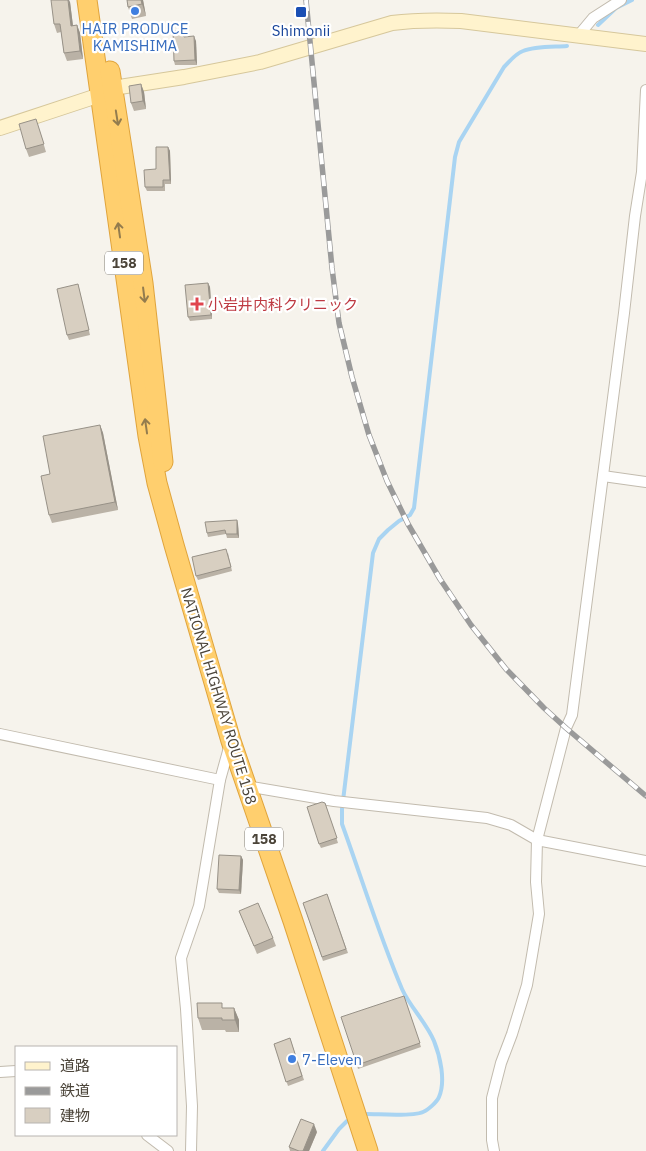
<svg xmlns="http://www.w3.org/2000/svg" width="646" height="1151" font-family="'IBM Plex Sans','Noto Sans JP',sans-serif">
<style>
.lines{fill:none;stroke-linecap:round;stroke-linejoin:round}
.stream{stroke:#a9d4f2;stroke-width:4}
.street-casing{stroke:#c2bbae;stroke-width:12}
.secondary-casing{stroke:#d6c79b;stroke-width:16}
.highway-casing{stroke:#e0a43c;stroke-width:21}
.street{stroke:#fff;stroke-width:10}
.secondary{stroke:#fff3cd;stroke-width:14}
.highway{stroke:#ffcf6e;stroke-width:19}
.rail-casing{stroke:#9a9a9a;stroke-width:5.5}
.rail{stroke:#fff;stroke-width:4;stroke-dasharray:11;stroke-linecap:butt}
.wall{fill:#bab2a6}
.shaded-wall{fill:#979187}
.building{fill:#d8cfc1;stroke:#979187}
.oneway{stroke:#937c4e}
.shop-dot{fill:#3f7fe0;stroke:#fff;stroke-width:2}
.transit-dot{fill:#1a4fb4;stroke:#fff;stroke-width:2}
.health-dot{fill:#e0444e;stroke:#fff;stroke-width:2}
.labels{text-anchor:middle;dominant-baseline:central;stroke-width:4.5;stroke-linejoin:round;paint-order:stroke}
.shield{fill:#fff;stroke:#817c74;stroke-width:1}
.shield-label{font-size:14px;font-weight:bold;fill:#4b4439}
.shop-label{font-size:15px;fill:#366cbe;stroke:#fff}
.transit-label{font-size:15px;fill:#164399;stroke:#fff}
.health-label{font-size:15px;fill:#be3a42;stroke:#fff;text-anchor:start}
.street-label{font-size:15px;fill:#4b4439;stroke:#fff}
</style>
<rect width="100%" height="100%" fill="#f6f3ec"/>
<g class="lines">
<!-- stream -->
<g class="stream">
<polyline points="598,25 616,8 632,0"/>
<path d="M366,1114C380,1114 412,1117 423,1112C428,1110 437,1102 439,1097C446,1081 440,1056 434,1041C426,1022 410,1007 402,989C379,935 362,879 342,824V809L373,553L379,539L388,530L399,521L410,515L414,508L455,157L459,142L504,67C510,61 515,54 523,51C535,46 554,47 567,46"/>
<polyline points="323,1151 339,1129 347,1121"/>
</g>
<!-- street casing -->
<g class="street-casing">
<g id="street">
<polyline points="578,36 593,18 621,0"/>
<polyline points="603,476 646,482"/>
<polyline points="0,734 220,780"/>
<polyline points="246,786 334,801 487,818 511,825 537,840 646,861"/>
<polyline points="0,1072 16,1071"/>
<polyline points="147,1135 168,1151"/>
<polyline points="191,1151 192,1106 186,1009 181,958 199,906 220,780 230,744"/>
<polyline points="494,1151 492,1140 492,1098 501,1063 512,1034 527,985 539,914 536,882 537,840 566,728 572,715 624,313 635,216 642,172 646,90"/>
</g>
</g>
<!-- secondary casing -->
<g class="secondary-casing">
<path id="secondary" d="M0,128L100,95L113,88L184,77L260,62L392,23C415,20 437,20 461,21L646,44"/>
</g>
<!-- highway casing -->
<g class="highway-casing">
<g id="highway">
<polyline points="87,0 148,436 157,483 174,545 231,741 293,921 368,1151"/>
<polyline points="110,71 143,283 163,462"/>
</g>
</g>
<!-- street -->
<use href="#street" class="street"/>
<!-- secondary -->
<use href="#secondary" class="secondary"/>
<!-- highway -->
<use href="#highway" class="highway"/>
<!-- rail casing -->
<g class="rail-casing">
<polyline id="rail" points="306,0 332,268 339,323 352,377 369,435 387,481 408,524 440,579 471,625 506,669 544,708 566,728 646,796"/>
</g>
<!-- rail -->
<use href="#rail" class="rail"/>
</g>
<!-- wall -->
<g class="wall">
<polygon points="127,0 143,0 146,16 132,19 128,7"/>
<polygon points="70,2 73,26 77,25 80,33 83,59 67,61 64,53 61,32 57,33 54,24"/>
<polygon points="186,35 186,37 196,41 197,65 175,65 174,61"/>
<polygon points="141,84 144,92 146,109 134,111 131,103"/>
<polygon points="36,119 46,152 29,157 26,149"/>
<polygon points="168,147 170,151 171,184 165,184 165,191 147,191 145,187 156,169"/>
<polygon points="208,283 210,287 212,319 190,321 188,317"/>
<polygon points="78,284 90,335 69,340 67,335"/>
<polygon points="100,425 103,433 118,510 52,523 49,515 50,474"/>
<polygon points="237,520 238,524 239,538 227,538 226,534 208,537 207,533"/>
<polygon points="228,553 232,571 198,580 196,576"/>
<polygon points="325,803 338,843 321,848 319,844"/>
<polygon points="241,856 243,860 241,894 219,893 217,889"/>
<polygon points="327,894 348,953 323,961 303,903"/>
<polygon points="239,911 273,938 276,946 257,954"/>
<polygon points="404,996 421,1047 358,1069 357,1065"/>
<polygon points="234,1008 239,1020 239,1032 226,1032 225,1030 202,1030 198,1018"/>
<polygon points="290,1038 304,1080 288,1086 274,1044"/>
<polygon points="317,1132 309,1151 290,1151 289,1147"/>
</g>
<!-- shaded-wall -->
<g class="shaded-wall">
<polygon points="68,0 69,0 70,2 74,34 71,26"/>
<polygon points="141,0 143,0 146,16 142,4"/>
<polygon points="77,25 80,33 83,59 80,51"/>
<polygon points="194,36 196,41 197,65 195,60"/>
<polygon points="141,84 144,92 146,109 143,101"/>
<polygon points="168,147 170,151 171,184 170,180"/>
<polygon points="208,283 210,287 212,319 211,315"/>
<polygon points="100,425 103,433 118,510 115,502"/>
<polygon points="237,520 238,524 239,538 237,534"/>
<polygon points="241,856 243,860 241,894 239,890"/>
<polygon points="234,1008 239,1020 239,1032 235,1020"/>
<polygon points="314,1124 317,1132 309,1151 303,1151"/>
</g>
<!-- building -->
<g class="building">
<polygon points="51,0 68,0 71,26 77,25 80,51 64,53 60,24 54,24"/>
<polygon points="127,0 141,0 142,4 128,7"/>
<polygon points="173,31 184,31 184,37 194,36 195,60 174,61"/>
<polygon points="141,84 143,101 131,103 129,86"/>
<polygon points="36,119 44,144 26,149 19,124"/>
<polygon points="156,147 168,147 170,180 163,180 163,187 145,187 144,170 156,169"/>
<polygon points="208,283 211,315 188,317 185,285"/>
<polygon points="78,284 89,330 67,335 57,289"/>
<polygon points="100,425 115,502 49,515 41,476 50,474 43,436"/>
<polygon points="237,520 237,534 226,534 225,530 207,533 205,522"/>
<polygon points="226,549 231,567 196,576 192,557"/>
<polygon points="322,802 325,803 337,838 319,844 307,807"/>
<polygon points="219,855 241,856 239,890 217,889"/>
<polygon points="327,894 346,949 322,957 303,903"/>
<polygon points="258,903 273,938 254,946 239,911"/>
<polygon points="404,996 420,1043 357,1065 341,1017"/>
<polygon points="197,1003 222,1003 222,1008 234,1008 235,1020 222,1020 222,1018 198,1018"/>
<polygon points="290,1038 302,1076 286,1082 274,1044"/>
<polygon points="301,1119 314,1124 303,1151 299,1151 289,1147"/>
</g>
<!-- one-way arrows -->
<defs><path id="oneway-shaft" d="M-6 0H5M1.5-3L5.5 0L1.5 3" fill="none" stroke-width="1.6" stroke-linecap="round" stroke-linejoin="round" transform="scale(1.25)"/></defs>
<g class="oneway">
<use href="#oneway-shaft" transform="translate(117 118) rotate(81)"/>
<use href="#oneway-shaft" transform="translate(119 230) rotate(-98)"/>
<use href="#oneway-shaft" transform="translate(144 295) rotate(83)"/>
<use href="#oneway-shaft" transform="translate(146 426) rotate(-98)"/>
</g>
<!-- markers -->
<g class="shop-dot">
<circle cx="135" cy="11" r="5"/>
<circle cx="292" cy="1059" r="5"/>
</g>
<rect class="transit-dot" x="295" y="6" width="12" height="12" rx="2.5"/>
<path class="health-dot" d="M194.5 296.5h5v5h5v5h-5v5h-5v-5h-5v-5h5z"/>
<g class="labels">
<!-- shield labels -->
<g class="shield">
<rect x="105" y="251.5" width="38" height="23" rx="4"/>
<rect x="245" y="827.5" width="38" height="23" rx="4"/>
</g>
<g class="shield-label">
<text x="124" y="263">158</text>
<text x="264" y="839">158</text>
</g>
<!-- shop labels -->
<g class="shop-label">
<text x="135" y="28">HAIR PRODUCE<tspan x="135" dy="17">KAMISHIMA</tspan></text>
<text x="302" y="1059" text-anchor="start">7-Eleven</text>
</g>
<!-- transit labels -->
<g class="transit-label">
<text x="301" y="30">Shimonii</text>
</g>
<!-- health labels -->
<g class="health-label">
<text x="208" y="304">小岩井内科クリニック</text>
</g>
<!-- street labels -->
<g class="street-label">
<text transform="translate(219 696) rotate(73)">NATIONAL HIGHWAY ROUTE 158</text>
</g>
</g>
<!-- legend -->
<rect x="15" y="1046" width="162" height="90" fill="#ffffff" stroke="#b7b4b0"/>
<rect x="25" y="1062" width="25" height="8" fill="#fff3cd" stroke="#b7b4b0"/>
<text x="60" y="1071" font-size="15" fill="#4b4439">道路</text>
<rect x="25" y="1087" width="25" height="8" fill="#9a9a9a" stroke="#b7b4b0"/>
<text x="60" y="1096" font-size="15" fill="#4b4439">鉄道</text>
<rect x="25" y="1108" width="25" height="15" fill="#d8cfc1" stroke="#b7b4b0"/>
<text x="60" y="1121" font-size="15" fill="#4b4439">建物</text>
</svg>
